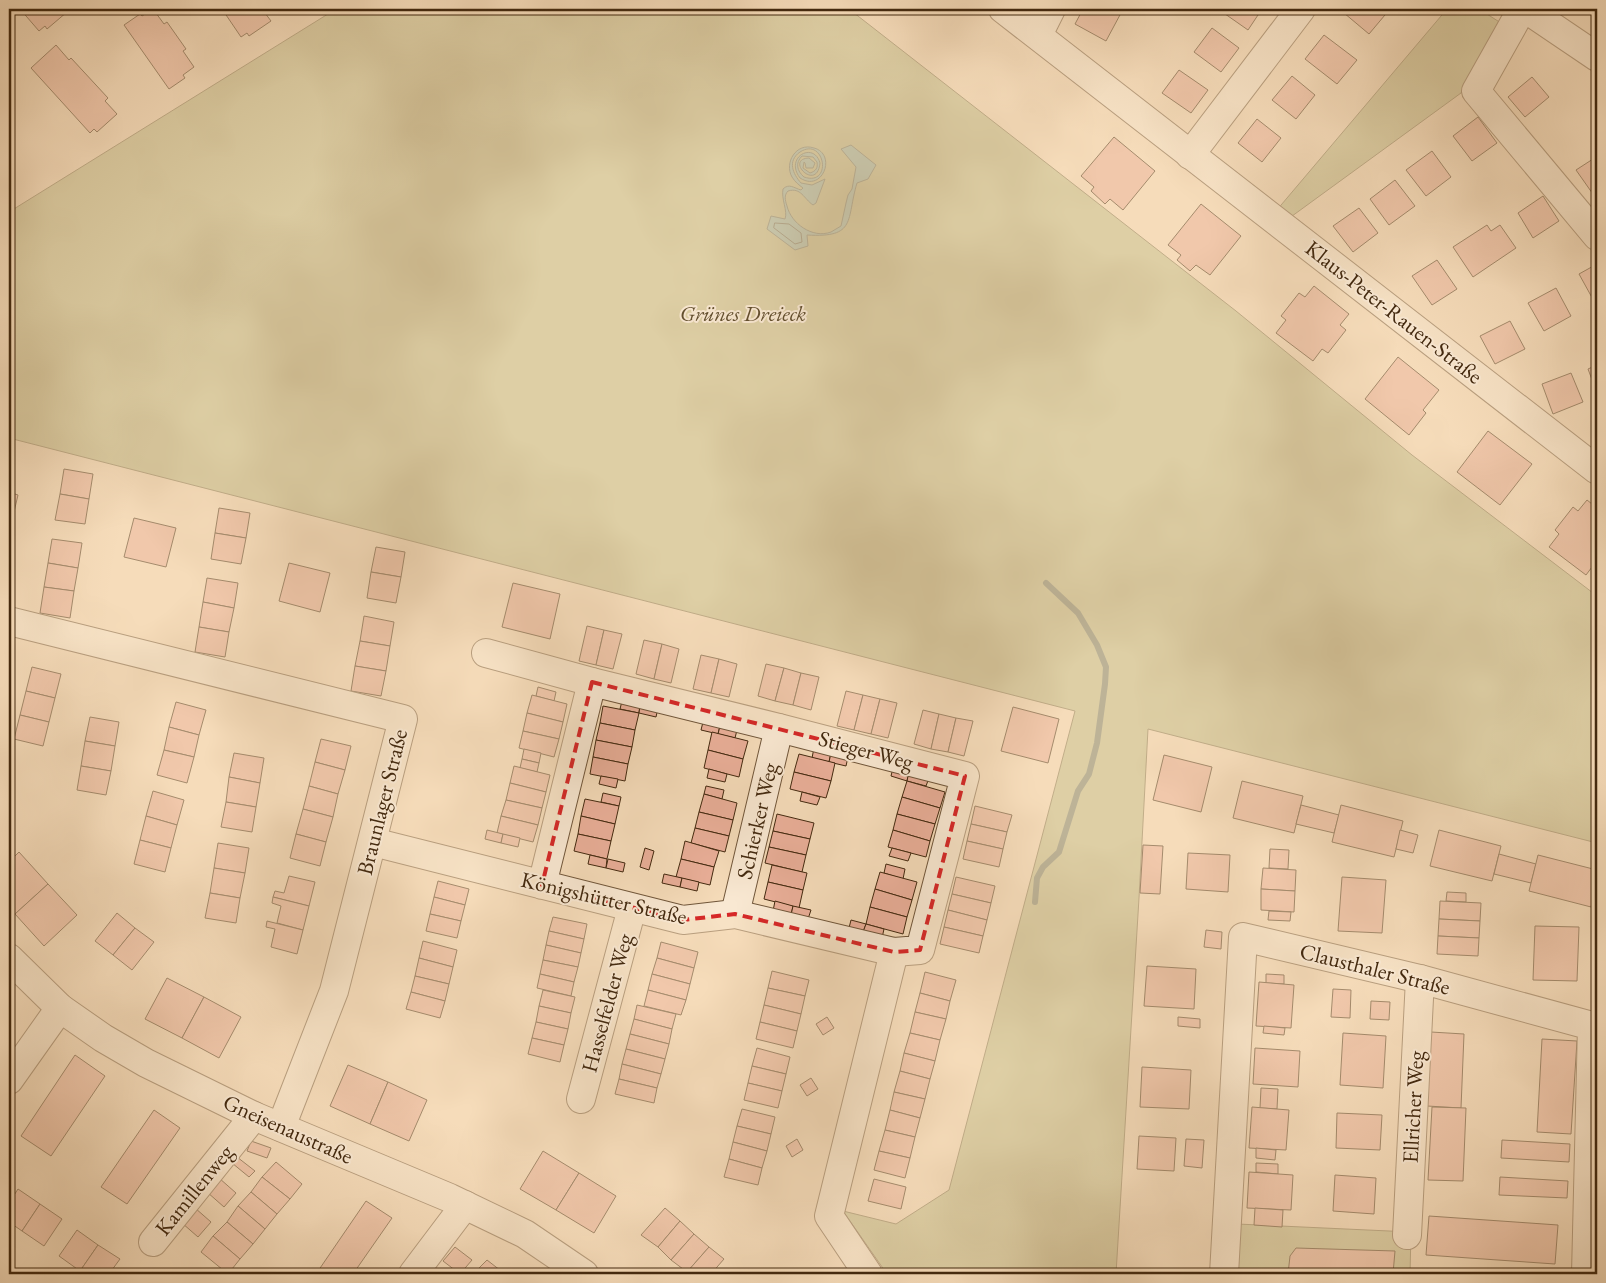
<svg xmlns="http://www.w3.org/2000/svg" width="1606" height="1283" font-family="'EB Garamond',serif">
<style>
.green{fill:#c0bf8d;stroke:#82744e}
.water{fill:#9dbcae;stroke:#79816e}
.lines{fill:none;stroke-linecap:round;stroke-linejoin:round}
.shore{stroke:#70725e;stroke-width:1}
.stream{stroke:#79816e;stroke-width:6}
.building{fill:#eaaf99;stroke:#43290f}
.minor-casing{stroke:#70563a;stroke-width:30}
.minor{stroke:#f9e8d2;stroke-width:28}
.marked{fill:none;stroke:#d62828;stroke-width:4;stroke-dasharray:10 6;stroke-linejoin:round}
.labels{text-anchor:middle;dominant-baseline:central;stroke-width:4;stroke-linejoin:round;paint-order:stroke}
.street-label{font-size:22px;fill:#43290f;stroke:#f9e8d2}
.park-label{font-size:22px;font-style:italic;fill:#624e2e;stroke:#f9e8d2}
</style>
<rect width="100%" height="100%" fill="#f6dcba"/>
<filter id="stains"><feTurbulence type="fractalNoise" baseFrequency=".004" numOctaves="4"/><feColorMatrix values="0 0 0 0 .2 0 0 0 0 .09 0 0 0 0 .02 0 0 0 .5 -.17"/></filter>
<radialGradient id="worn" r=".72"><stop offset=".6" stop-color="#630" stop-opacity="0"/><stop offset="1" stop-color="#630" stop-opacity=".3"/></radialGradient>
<!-- green -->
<g class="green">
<polygon points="336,9 849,9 1236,311 1412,455 1597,596 1597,843 1148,729 1139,898 1116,1274 887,1274 843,1211 896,1224 949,1190 1075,711 9,438 9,212"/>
<polygon points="1447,9 1479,9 1501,23 1461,93 1288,219 1276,211"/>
<polygon points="1237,1224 1411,1232 1410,1274 1235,1274"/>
</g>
<!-- water -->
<path class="water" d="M851,145L876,165L868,179L857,183C846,220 857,238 807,235L808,246L795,250L767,229L771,216L785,219C788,211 781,199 783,189C789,183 794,188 801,190L803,188C799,185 795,182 792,177C784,163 796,142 814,148C837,154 823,193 800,178C784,157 814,141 820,163C817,193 784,159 809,158L815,163L813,168H806L805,163L804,162L803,168L810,173C816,171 818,168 817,162L813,157L802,156C795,163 797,171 804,177C833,187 825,136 800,152C787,161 793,174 801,183L812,185L825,179L816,203L813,205C804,199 801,187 788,191C784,195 785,200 787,206C791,223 812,239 831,232C834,230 838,228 841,226L846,203L848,195L852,189L856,167L841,149Z"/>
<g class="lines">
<!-- shore -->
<polygon class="shore" points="775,223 789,224 801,233 802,242 795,244 774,228"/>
<!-- stream -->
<polyline class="stream" points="1035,902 1037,878 1043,867 1059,852 1078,791 1089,774 1097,743 1105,684 1106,667 1097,645 1078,613 1046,583"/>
</g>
<!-- building -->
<g class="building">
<polygon points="20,9 64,9 67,12 47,29 45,26 39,31"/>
<polygon points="153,9 164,24 167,22 186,49 183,51 194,67 183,75 185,78 169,89 124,25 140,14 142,16"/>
<polygon points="222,9 262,9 271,21 249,36 247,33 241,37"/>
<polygon points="1083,9 1112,9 1121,13 1106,41 1075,24"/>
<polygon points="1218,9 1262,9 1248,30"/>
<polygon points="1347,9 1390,9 1369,34 1344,13"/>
<polygon points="1212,28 1239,48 1221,72 1194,52"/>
<polygon points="1324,35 1357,60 1337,84 1305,59"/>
<polygon points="56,45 69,60 71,58 108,98 105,101 117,114 97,132 94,129 90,133 31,68"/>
<polygon points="1179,70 1208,90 1191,113 1162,93"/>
<polygon points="1292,76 1315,95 1296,119 1272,100"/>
<polygon points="1532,77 1549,97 1525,117 1508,97"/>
<polygon points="1478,117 1497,143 1472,161 1453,136"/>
<polygon points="1257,119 1281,138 1262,162 1238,143"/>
<polygon points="1114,137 1155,171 1123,210 1110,199 1105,204 1091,191 1094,187 1081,176"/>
<polygon points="1432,151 1451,177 1426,196 1406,170"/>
<polygon points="1593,159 1597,164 1597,195 1595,197 1576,170"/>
<polygon points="1395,180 1415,206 1389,225 1370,199"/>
<polygon points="1543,196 1559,221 1533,238 1518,213"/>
<polygon points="1201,204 1241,236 1210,275 1196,265 1190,271 1177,260 1181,255 1168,245"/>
<polygon points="1359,208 1378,233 1353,252 1333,226"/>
<polygon points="1487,225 1491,231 1500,225 1516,248 1473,277 1453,247"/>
<polygon points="1437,260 1457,289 1432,305 1412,276"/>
<polygon points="1597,264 1597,302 1595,303 1579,274"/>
<polygon points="1314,286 1349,314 1340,325 1346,330 1328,353 1322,349 1313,361 1276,333 1286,320 1281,316 1299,293 1305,297"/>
<polygon points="1556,288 1571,316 1544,331 1528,303"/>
<polygon points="1510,321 1525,349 1495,364 1480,336"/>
<polygon points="1398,357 1439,390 1423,410 1426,413 1409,435 1365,399"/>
<polygon points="1597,365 1597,393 1588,369"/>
<polygon points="1571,373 1583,402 1553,414 1542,384"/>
<polygon points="1488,431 1532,464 1500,505 1457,472"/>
<polygon points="64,469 93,474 89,499 60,494"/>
<polygon points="9,492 18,495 9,533"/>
<polygon points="60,494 89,499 85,524 55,520"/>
<polygon points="1587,500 1597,508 1597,564 1595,563 1586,575 1549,547 1559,534 1555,530 1573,507 1578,511"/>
<polygon points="219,508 250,513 246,538 215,533"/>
<polygon points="134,518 176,528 166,567 124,557"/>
<polygon points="215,533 246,538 241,564 211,559"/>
<polygon points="52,539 82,543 78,568 48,563"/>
<polygon points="376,547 405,552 401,577 371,572"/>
<polygon points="48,563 78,568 74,591 44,587"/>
<polygon points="289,563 330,573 320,612 279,601"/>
<polygon points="371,572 401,577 396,603 367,598"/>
<polygon points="207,578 238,583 234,608 203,602"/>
<polygon points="513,583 560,594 550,639 502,627"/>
<polygon points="44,587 74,591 70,618 40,613"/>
<polygon points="203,602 234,608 229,632 199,627"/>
<polygon points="364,616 394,622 390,646 360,641"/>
<polygon points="587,626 604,630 596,665 579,661"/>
<polygon points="199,627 229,632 225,657 195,652"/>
<polygon points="604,630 622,634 613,669 596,665"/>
<polygon points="644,640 662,644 654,679 636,674"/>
<polygon points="360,641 390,646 386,671 355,666"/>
<polygon points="662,644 679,649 671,683 654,679"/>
<polygon points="701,655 719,659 711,693 693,689"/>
<polygon points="719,659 737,664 729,697 711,693"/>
<polygon points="766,664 784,668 775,701 758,696"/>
<polygon points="355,666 386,671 381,696 351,691"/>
<polygon points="32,667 61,674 55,698 26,691"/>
<polygon points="784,668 801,673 793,705 775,701"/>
<polygon points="801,673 819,677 811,710 793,705"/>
<polygon points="538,687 556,692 554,701 536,696"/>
<polygon points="26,691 55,698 49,722 20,715"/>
<polygon points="846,691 863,695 854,730 837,726"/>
<polygon points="532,695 567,704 563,722 527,713"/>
<polygon points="863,695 880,699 871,734 854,730"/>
<polygon points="880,699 897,703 888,738 871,734"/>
<polygon points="622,701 640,705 639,713 620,709"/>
<polygon points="176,702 206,710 199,735 169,727"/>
<polygon points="640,705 658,708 656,717 639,713"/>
<polygon points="603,706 639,713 635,730 600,723"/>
<polygon points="1013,707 1059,719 1048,763 1001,751"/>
<polygon points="923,710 939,714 931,749 914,744"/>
<polygon points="527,713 563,722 559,739 523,731"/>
<polygon points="939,714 956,718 948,752 931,749"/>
<polygon points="20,715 49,722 43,746 14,739"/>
<polygon points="90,717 119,722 115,746 85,741"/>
<polygon points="956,718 973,721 964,756 948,752"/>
<polygon points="703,722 720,726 718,734 701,730"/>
<polygon points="600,723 635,730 632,747 596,740"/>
<polygon points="720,726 737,730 735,738 718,734"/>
<polygon points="169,727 199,735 194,757 164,750"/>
<polygon points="523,731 559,739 554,757 519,748"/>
<polygon points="712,732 748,741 743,759 708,750"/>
<polygon points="321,739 351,746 345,770 315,762"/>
<polygon points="596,740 632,747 628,764 593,757"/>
<polygon points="85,741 115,746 111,771 81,766"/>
<polygon points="814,748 831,753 829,762 812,758"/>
<polygon points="524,749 541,753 539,763 522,759"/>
<polygon points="164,750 194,757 187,783 157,775"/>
<polygon points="708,750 743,759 739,777 704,768"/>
<polygon points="234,753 264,758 260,783 229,777"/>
<polygon points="831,753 848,757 846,766 829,762"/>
<polygon points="799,754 835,763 831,781 794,772"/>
<polygon points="1164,755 1212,767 1201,812 1153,800"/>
<polygon points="593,757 628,764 625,781 590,774"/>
<polygon points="522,759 539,763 537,772 520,768"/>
<polygon points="315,762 345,770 338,794 309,786"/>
<polygon points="81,766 111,771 106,795 77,790"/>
<polygon points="514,766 550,775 546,792 510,783"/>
<polygon points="893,768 909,772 907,781 891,776"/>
<polygon points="709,769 727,774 725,782 707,778"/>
<polygon points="794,772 831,781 826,798 790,789"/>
<polygon points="909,772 929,778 926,786 907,781"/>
<polygon points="601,776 618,779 616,788 599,784"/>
<polygon points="229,777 260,783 256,807 226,802"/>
<polygon points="907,781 945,792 940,808 902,797"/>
<polygon points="1242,781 1303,796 1294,833 1233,818"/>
<polygon points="510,783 546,792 542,808 506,800"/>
<polygon points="309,786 338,794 333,817 303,809"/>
<polygon points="706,786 724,790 722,799 704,794"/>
<polygon points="153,791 184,800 177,825 146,816"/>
<polygon points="802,792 820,797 817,805 800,801"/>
<polygon points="603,793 621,797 619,806 601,802"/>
<polygon points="704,794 737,803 733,820 699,812"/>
<polygon points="902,797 940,808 935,824 897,814"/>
<polygon points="585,799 619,806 615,824 581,816"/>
<polygon points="506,800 542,808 538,825 501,816"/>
<polygon points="226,802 256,807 252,832 221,827"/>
<polygon points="1301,805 1339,815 1334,833 1296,824"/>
<polygon points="1341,805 1403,821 1394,857 1332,842"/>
<polygon points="975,806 1012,815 1007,832 971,824"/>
<polygon points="303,809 333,817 326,842 296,834"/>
<polygon points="699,812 733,820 729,836 695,828"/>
<polygon points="777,814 814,823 810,839 773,831"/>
<polygon points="897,814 935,824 930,841 893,830"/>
<polygon points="146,816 177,825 171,848 140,840"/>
<polygon points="501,816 538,825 533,842 497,833"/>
<polygon points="581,816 615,824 611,841 578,834"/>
<polygon points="971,824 1007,832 1003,849 967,841"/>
<polygon points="695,828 729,836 725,852 691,843"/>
<polygon points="487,830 503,834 501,843 485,839"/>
<polygon points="893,830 930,841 926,857 888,847"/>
<polygon points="1400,830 1418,835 1413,853 1396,849"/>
<polygon points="1439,830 1501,846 1492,881 1430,866"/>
<polygon points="773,831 810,839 806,855 769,847"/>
<polygon points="296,834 326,842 320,866 290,858"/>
<polygon points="503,834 520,838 518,847 501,843"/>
<polygon points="578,834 611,841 607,859 574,851"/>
<polygon points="140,840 171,848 165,872 134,864"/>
<polygon points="685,841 719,851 714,867 681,859"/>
<polygon points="967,841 1003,849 999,867 963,859"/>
<polygon points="218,843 249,848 245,873 214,868"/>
<polygon points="1143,845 1163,846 1160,894 1140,893"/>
<polygon points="769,847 806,855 802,872 765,863"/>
<polygon points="645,848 654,851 649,870 640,867"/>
<polygon points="892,848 911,853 908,861 889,856"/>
<polygon points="1270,849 1289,850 1288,869 1269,868"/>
<polygon points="19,852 48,884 15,914 9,907 9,862"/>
<polygon points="1188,853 1230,855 1228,892 1186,889"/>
<polygon points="1499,854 1536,864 1531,883 1494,874"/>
<polygon points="590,855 607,859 606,868 588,864"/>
<polygon points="1538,855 1597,870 1597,879 1591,907 1529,891"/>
<polygon points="608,859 625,863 623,872 606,868"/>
<polygon points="681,859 714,867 710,885 676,877"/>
<polygon points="886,864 905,869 903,879 884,873"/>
<polygon points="772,865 807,873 803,890 768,882"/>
<polygon points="214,868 245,873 240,898 210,893"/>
<polygon points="1263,868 1296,870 1295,891 1261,889"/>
<polygon points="880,872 917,882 912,900 875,889"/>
<polygon points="664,874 682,878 680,887 662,883"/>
<polygon points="289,876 315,882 309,906 273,897 275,891 284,893"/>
<polygon points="956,877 995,886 991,903 952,894"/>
<polygon points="1342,877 1386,880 1382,933 1338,931"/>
<polygon points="682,878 699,882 697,891 680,887"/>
<polygon points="438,881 469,889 465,905 434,897"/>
<polygon points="768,882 803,890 799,908 764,899"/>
<polygon points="48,884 77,915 44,946 15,914"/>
<polygon points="875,889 912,900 907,917 870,907"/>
<polygon points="1261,889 1295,891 1294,912 1261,910"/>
<polygon points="1447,892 1466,893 1466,902 1446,901"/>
<polygon points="210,893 240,898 236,923 205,918"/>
<polygon points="952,894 991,903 987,920 948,910"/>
<polygon points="273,897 309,906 303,930 277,923 281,906 272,903"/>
<polygon points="434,897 465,905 461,921 430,914"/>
<polygon points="775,901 793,906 791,915 773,911"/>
<polygon points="1440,901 1481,903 1480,921 1439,919"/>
<polygon points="793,906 811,910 808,919 791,915"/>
<polygon points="870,907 907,917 903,934 866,924"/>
<polygon points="948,910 987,920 983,936 944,927"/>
<polygon points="1269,911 1291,912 1290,921 1268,920"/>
<polygon points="117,913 135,928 113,955 95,941"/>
<polygon points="430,914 461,921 457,938 426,931"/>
<polygon points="553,917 587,924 584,939 549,931"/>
<polygon points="1439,919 1480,921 1479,938 1438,936"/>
<polygon points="851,920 866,924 863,932 849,928"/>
<polygon points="267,921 303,930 297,954 271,947 275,929 266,927"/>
<polygon points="866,924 884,929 882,938 863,932"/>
<polygon points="1535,926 1579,927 1577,981 1533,980"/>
<polygon points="944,927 983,936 979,953 940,944"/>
<polygon points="135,928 154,942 132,970 113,955"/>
<polygon points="1206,930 1222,932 1221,949 1204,947"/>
<polygon points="549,931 584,939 581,953 546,945"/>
<polygon points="1438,936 1479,938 1478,956 1437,954"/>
<polygon points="423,941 457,950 453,967 419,958"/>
<polygon points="661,942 698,952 694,968 657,958"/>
<polygon points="546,945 581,953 578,967 543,960"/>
<polygon points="419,958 453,967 449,984 415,976"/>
<polygon points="657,958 694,968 690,984 652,974"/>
<polygon points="543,960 578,967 574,982 540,974"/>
<polygon points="1147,966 1196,969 1194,1009 1144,1006"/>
<polygon points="772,971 809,980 805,996 768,988"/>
<polygon points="925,972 956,980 950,1001 920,993"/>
<polygon points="540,974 574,982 571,996 537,988"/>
<polygon points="652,974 690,984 686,1000 648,990"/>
<polygon points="1266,974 1284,975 1284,984 1266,983"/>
<polygon points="415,976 449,984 445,1001 411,992"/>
<polygon points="167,978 204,997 182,1038 145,1019"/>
<polygon points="1259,982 1294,985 1291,1028 1256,1026"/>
<polygon points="768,988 805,996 801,1014 764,1005"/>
<polygon points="1333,989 1351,990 1350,1018 1331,1017"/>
<polygon points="543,990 575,997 571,1013 539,1006"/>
<polygon points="648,990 686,1000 681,1015 644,1006"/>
<polygon points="411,992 445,1001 440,1018 406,1009"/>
<polygon points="920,993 950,1001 946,1019 915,1012"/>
<polygon points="204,997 241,1017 219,1058 182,1038"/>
<polygon points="1371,1001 1390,1002 1389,1020 1370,1019"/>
<polygon points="637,1005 676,1014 672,1029 634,1019"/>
<polygon points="764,1005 801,1014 797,1031 760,1022"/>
<polygon points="539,1006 571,1013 568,1029 536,1022"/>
<polygon points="915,1012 946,1019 940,1040 910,1033"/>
<polygon points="827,1017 834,1028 823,1035 816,1024"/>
<polygon points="1178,1017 1200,1019 1200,1028 1178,1026"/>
<polygon points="634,1019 672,1029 669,1044 630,1034"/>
<polygon points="536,1022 568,1029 564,1045 532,1038"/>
<polygon points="760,1022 797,1031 793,1048 756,1039"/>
<polygon points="1264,1026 1285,1028 1284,1035 1263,1033"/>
<polygon points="1431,1032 1464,1034 1461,1108 1427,1106"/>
<polygon points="910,1033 940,1040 935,1061 904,1053"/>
<polygon points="1343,1033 1386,1036 1383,1088 1340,1085"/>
<polygon points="630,1034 669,1044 665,1059 626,1049"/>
<polygon points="532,1038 564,1045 560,1062 528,1054"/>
<polygon points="1542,1039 1577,1041 1571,1134 1537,1132"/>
<polygon points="757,1048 790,1057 786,1074 752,1066"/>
<polygon points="1255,1048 1300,1051 1298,1087 1253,1084"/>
<polygon points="626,1049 665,1059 661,1074 622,1064"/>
<polygon points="904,1053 935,1061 930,1079 900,1071"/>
<polygon points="75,1055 105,1076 51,1156 21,1136"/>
<polygon points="622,1064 661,1074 657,1088 619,1079"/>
<polygon points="348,1065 388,1082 370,1124 330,1106"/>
<polygon points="752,1066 786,1074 782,1091 748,1083"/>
<polygon points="1142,1067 1191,1070 1189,1109 1140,1107"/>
<polygon points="900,1071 930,1079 925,1099 894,1092"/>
<polygon points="811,1078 818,1089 807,1096 800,1085"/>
<polygon points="619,1079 657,1088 654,1103 615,1094"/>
<polygon points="388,1082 427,1100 409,1141 370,1124"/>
<polygon points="748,1083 782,1091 778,1108 744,1100"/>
<polygon points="1261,1088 1278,1089 1277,1109 1260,1108"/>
<polygon points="894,1092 925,1099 920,1118 890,1110"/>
<polygon points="1252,1107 1289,1110 1286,1150 1249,1148"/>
<polygon points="1432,1107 1466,1108 1463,1181 1428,1180"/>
<polygon points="742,1109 775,1117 771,1134 737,1126"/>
<polygon points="154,1110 180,1128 127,1204 101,1187"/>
<polygon points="890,1110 920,1118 915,1137 885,1130"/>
<polygon points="1337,1113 1382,1115 1380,1150 1336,1148"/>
<polygon points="737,1126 771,1134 767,1151 733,1142"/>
<polygon points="885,1130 915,1137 910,1158 879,1151"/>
<polygon points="1139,1136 1176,1138 1174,1171 1137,1169"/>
<polygon points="797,1139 803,1150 792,1157 786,1146"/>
<polygon points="1186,1139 1204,1140 1202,1168 1184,1166"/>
<polygon points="1502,1140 1570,1144 1569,1162 1501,1158"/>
<polygon points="251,1141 271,1148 267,1158 247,1151"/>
<polygon points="733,1142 767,1151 762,1168 729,1159"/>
<polygon points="1256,1148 1276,1150 1275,1160 1256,1158"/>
<polygon points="543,1151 579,1173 556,1210 520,1189"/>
<polygon points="879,1151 910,1158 905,1178 874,1170"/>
<polygon points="237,1157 255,1171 249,1177 232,1163"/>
<polygon points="729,1159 762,1168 758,1185 724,1177"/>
<polygon points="276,1162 302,1184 290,1199 262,1177"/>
<polygon points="1256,1163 1278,1164 1278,1174 1256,1172"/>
<polygon points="1249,1172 1293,1175 1291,1210 1247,1208"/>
<polygon points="579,1173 616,1196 594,1233 556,1210"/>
<polygon points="1335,1175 1376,1178 1374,1214 1333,1211"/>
<polygon points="262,1177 290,1199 277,1214 251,1192"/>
<polygon points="1500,1177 1568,1181 1567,1198 1499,1195"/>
<polygon points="219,1178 236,1193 224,1207 207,1192"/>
<polygon points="874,1179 906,1187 901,1209 868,1201"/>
<polygon points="18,1189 40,1204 22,1231 9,1222 9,1203"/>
<polygon points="251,1192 277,1214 265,1229 238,1206"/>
<polygon points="366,1201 392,1218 353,1274 316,1274"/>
<polygon points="40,1204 62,1219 44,1246 22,1231"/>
<polygon points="238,1206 265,1229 253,1244 227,1222"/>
<polygon points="195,1208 211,1222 198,1237 182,1223"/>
<polygon points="665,1208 680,1221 658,1247 641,1235"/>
<polygon points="1255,1208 1283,1210 1282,1227 1254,1225"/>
<polygon points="1429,1216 1558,1225 1555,1264 1426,1255"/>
<polygon points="680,1221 694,1234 671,1260 658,1247"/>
<polygon points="227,1222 253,1244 240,1259 213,1236"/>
<polygon points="77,1230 98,1245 80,1271 59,1256"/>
<polygon points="694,1234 709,1247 687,1272 671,1260"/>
<polygon points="213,1236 240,1259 228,1274 201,1252"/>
<polygon points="98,1245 120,1259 109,1274 85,1274 80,1271"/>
<polygon points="455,1247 472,1260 460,1274 443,1261"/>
<polygon points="709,1247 724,1259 711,1274 689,1274 687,1272"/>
<polygon points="1296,1248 1395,1251 1393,1274 1288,1274 1290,1256"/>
<polygon points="487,1260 505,1274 473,1274"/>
</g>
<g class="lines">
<!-- minor casing -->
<g class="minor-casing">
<g id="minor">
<polyline points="1003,9 1597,470"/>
<polyline points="1522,9 1476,91 1597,236"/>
<polyline points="1526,9 1597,57"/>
<polyline points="1038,35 1051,9"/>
<polyline points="1190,155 1301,9"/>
<polyline points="9,621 403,719 334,991 281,1127"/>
<polyline points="486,653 592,682"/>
<polyline points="373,842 683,920 735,914 894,952 920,950 965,776 779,728 592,682 542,885"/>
<polyline points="735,914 779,728"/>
<polyline points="9,958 60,1008 103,1038 146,1063 254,1116 450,1198 525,1234 584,1274"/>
<polyline points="9,1080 60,1008"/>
<polyline points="581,1099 632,908"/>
<polyline points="1407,1235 1420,979"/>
<polyline points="153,1242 254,1116"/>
<polyline points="413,1274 465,1205"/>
<polyline points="868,1274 829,1216 894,952"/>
<polyline points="1224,1274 1243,937 1420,979 1592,1026 1586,1274"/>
</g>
</g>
<!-- minor -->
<use href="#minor" class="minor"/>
</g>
<!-- marked area -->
<path d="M0 0H1606V1283H0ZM592,682L965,776L920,950L894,952L735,914L683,920L542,885Z" fill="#f6dcba" fill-opacity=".55" fill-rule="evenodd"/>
<path class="marked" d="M592,682L965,776L920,950L894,952L735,914L683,920L542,885Z"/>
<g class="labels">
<!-- street labels -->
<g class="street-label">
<text transform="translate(1394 312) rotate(38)">Klaus-Peter-Rauen-Straße</text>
<text transform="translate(866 750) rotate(15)">Stieger Weg</text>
<text transform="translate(382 802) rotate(-76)">Braunlager Straße</text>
<text transform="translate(757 821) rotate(-77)">Schierker Weg</text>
<text transform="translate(604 898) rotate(13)">Königshütter Straße</text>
<text transform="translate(1375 969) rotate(14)">Clausthaler Straße</text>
<text transform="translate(607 1003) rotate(-75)">Hasselfelder Weg</text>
<text transform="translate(1413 1107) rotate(-87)">Ellricher Weg</text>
<text transform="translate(288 1129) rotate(24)">Gneisenaustraße</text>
<text transform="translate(194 1190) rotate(-51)">Kamillenweg</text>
</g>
<!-- park labels -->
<g class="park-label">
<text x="743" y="313">Grünes Dreieck</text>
</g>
</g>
<!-- margin -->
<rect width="1606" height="1283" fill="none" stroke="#f6dcba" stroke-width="30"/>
<rect x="10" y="10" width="1586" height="1263" fill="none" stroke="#43290f" stroke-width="2.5"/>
<rect x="15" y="15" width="1576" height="1253" fill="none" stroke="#43290f"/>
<rect width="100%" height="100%" filter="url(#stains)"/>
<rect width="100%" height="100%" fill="url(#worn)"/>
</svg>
